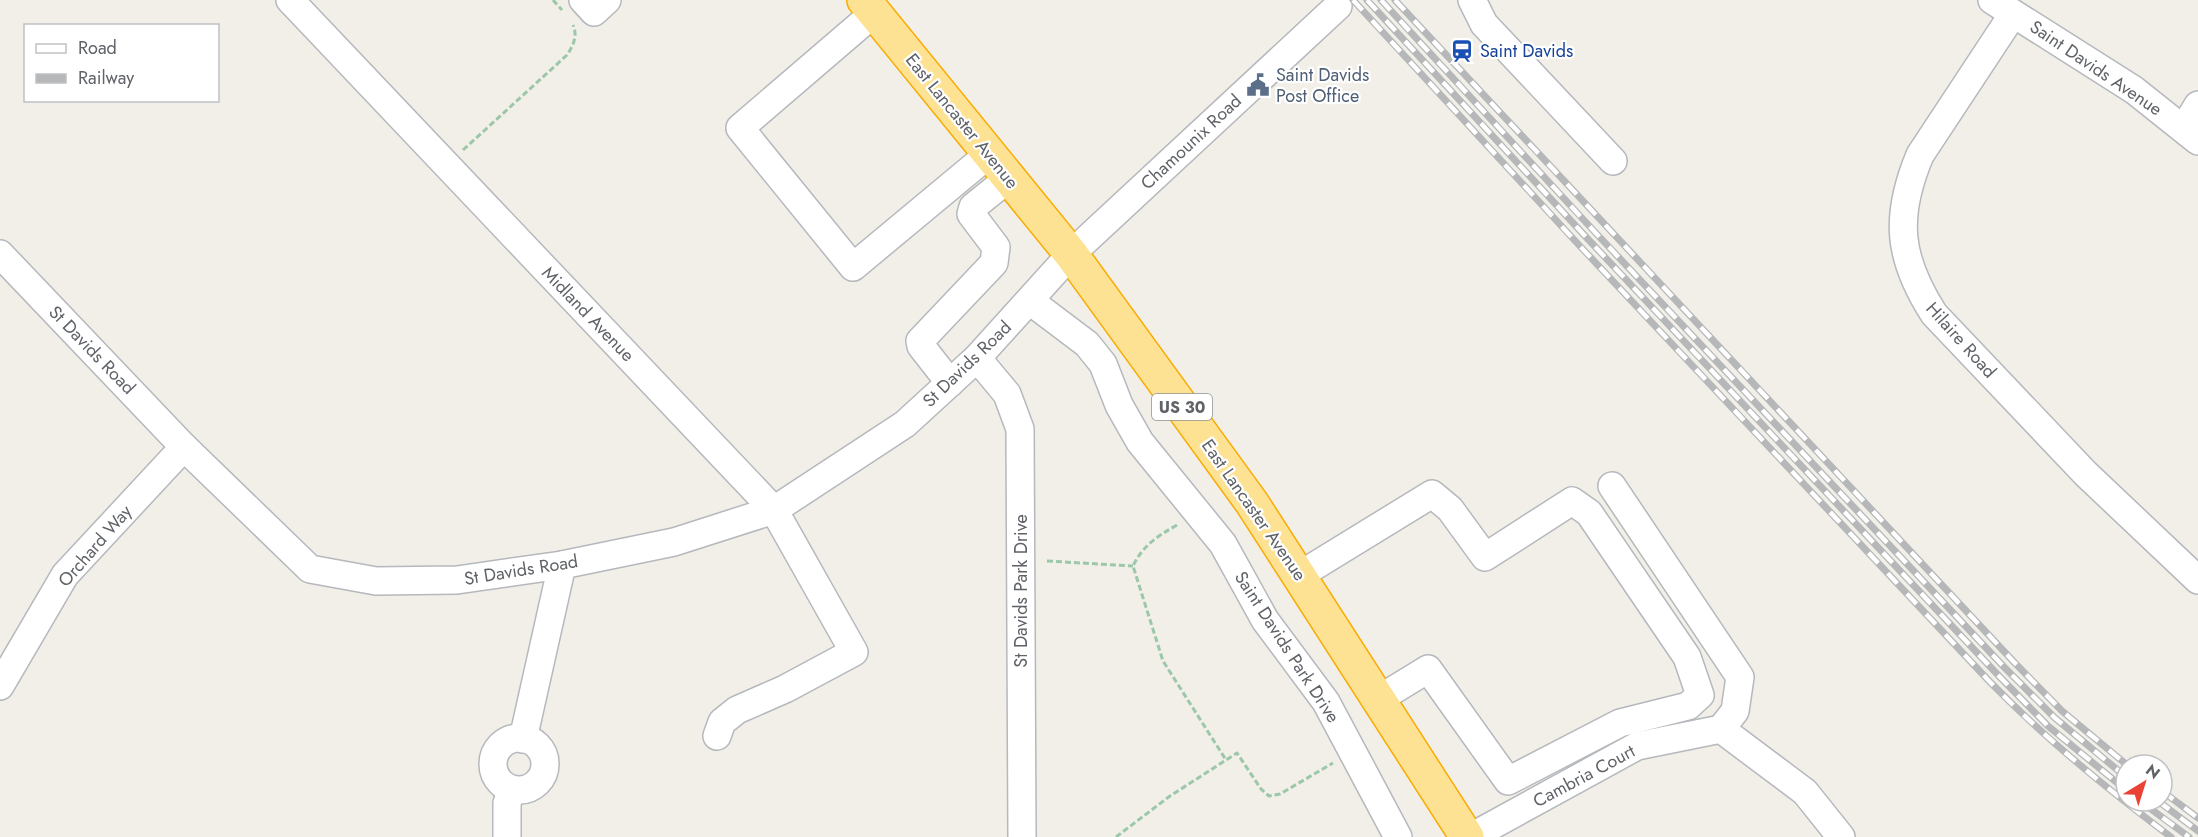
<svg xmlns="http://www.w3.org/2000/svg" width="2198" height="837" font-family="Jost,sans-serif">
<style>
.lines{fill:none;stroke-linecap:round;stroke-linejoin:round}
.minor-casing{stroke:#b5b8bc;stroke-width:30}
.highway-casing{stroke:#f9ab00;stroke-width:36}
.path{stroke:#9cc7a9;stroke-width:3;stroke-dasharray:6 3;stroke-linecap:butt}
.minor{stroke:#fff;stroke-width:27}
.highway{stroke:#fde293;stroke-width:33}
.rail-casing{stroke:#b6b7b8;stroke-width:7}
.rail{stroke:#fff;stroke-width:4.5;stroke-dasharray:14;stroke-linecap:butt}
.labels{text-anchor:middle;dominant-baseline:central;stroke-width:4.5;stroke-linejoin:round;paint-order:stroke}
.shield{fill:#fff;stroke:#8f9295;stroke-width:1.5}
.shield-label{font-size:16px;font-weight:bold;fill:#5f6368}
.transit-label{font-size:18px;fill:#164399;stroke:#fff;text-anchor:start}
.street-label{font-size:18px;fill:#5f6368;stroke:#fff}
.service-label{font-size:18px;fill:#4e5e75;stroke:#fff;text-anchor:start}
</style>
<rect width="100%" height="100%" fill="#f1efe8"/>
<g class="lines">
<!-- minor casing -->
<g class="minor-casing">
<g id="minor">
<polyline points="290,0 774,510 854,652 785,689 737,710 722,722 717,736"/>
<polyline points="583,0 594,12 607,0"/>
<polyline points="1472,0 1484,24 1613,161"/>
<polyline points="1992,0 2134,90 2198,141"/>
<polyline points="874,13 740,128 853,267 989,154"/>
<path d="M2013,14L1920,155C1894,217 1898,258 1934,314L2086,474L2198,580"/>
<polyline points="2184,128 2198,105"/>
<polyline points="0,254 184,447 310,569 376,581 457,580 562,565 674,542 774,510 905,424 977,358 1071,254 1338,6"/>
<polyline points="1030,301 1087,344 1103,364 1119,405 1140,442 1223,544 1265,620 1326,702 1398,837"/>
<polyline points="977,358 1007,394 1020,429 1022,837"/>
<polyline points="950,383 921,346 920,341 994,263 996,247 971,214 973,207 1009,178"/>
<polyline points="1612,486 1740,677 1735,711 1721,729"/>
<polyline points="1300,575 1432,494 1450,509 1485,557 1572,501 1589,513 1687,657 1700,695 1688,706 1620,723 1508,781 1428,669 1379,699"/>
<polyline points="0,686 65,575 184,447"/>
<circle cx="519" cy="764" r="26"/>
<polyline points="523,739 562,565"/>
<polyline points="507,837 507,803 512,790"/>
<polyline points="1471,837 1637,746 1721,729 1805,792 1841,837"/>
</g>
</g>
<!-- highway casing -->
<g class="highway-casing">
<polyline id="highway" points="864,0 1071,254 1252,503 1467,837"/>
</g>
<!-- path -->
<g class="path">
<polyline points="553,0 562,10"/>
<path d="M463,150L567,55C573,46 578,36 573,25"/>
<path d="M1177,525C1158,536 1143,545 1133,566L1163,661L1226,760"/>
<polyline points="1047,561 1133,566"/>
<polyline points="1116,837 1170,796 1237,753 1261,789 1269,796 1280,794 1333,763"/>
</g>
<!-- minor -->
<use href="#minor" class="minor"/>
<!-- highway -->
<use href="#highway" class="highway"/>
<!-- rail casing -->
<g class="rail-casing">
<g id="rail">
<path d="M1353,0L1578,244L1990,682C2047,740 2106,788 2171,837"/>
<polyline points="1367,0 1586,237 1998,675 2048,726 2126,790"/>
<polyline points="1381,0 1593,230 2005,668 2055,718 2126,777"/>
<polyline points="1395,0 2013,661 2062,711 2127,765"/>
<polyline points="2162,791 2198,818"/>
<polyline points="2140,801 2189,837"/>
<polyline points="2158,801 2198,831"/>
</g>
</g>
<!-- rail -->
<use href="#rail" class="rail"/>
</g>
<!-- icons -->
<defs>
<g id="station-bare" transform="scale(1.8)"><path d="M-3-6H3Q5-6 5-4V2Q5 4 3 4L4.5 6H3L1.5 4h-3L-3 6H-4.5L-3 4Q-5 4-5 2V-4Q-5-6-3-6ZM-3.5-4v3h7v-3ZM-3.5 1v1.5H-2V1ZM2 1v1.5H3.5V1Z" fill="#1a4fb4" stroke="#fff" stroke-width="2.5" paint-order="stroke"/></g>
<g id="civic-bare" transform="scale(1.8)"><path d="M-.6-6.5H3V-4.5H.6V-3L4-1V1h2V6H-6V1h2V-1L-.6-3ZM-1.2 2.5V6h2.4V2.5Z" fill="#5c6f8a" stroke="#fff" stroke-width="2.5" paint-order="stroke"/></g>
</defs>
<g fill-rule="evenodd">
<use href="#station-bare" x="1462" y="51"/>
<use href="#civic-bare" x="1258" y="85"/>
</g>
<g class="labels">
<!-- shield labels -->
<rect class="shield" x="1152" y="394" width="60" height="26" rx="4.5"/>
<g class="shield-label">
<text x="1182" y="407">US 30</text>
</g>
<!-- transit labels -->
<g class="transit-label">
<text x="1480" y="51">Saint Davids</text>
</g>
<!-- street labels -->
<g class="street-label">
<text transform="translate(2096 68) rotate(34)">Saint Davids Avenue</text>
<text transform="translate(962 121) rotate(51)">East Lancaster Avenue</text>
<text transform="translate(1191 142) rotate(-43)">Chamounix Road</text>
<text transform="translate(588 314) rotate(46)">Midland Avenue</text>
<text transform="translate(1961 340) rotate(48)">Hilaire Road</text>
<text transform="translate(92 350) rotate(46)">St Davids Road</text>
<text transform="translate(967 364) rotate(-44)">St Davids Road</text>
<text transform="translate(1254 510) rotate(55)">East Lancaster Avenue</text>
<text transform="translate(95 546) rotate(-49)">Orchard Way</text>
<text transform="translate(521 570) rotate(-9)">St Davids Road</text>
<text transform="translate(1021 591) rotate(-90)">St Davids Park Drive</text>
<text transform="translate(1287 647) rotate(57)">Saint Davids Park Drive</text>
<text transform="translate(1584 776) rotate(-28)">Cambria Court</text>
</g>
<!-- service labels -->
<g class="service-label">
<text x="1276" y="75">Saint Davids<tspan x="1276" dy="21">Post Office</tspan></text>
</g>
</g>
<!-- legend -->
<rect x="24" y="24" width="195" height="78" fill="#ffffff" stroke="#bfc1c3" stroke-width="1.5"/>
<rect x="36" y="44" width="30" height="9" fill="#ffffff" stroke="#bfc1c3" stroke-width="1.5"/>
<text x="78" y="54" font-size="18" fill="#5f6368">Road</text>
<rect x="36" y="74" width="30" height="9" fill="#b6b7b8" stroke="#bfc1c3" stroke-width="1.5"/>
<text x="78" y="84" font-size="18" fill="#5f6368">Railway</text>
<!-- north arrow -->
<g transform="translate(2144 783) rotate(38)"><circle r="28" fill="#ffffff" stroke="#bfc1c3" stroke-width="1.5"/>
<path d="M0-4.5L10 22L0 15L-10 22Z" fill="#ea4335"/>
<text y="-9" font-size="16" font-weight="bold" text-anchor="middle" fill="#5f6368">N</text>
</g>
</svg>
